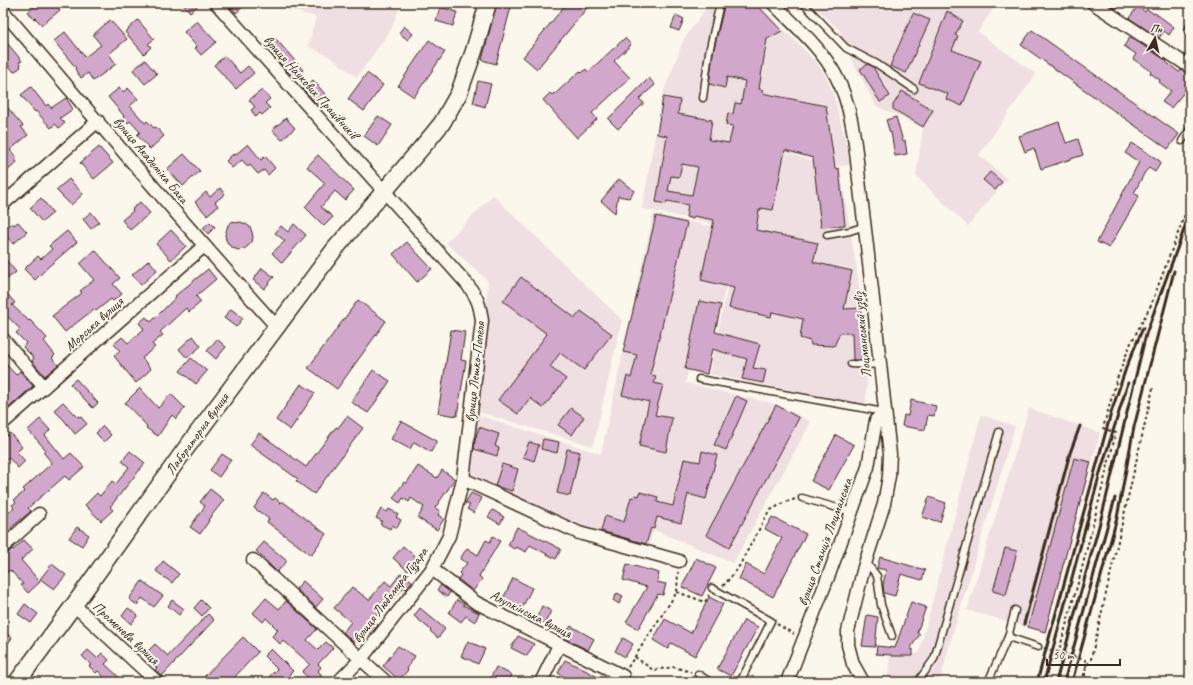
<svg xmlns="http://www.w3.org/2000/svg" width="1193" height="685" font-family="Caveat,sans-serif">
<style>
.built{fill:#efdfe2}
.building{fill:#d2a7cc;stroke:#3b2a1e;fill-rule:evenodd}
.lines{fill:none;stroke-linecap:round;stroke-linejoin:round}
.lane-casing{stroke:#3b2a1e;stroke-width:9}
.street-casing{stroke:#3b2a1e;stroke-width:15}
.secondary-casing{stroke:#3b2a1e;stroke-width:19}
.path{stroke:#3b2a1e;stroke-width:2;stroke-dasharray:3 3;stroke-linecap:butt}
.lane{stroke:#fbf7ec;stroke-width:6}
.street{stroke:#fbf7ec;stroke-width:12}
.secondary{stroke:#fbf7ec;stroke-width:16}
.rail{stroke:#3b2a1e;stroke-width:3}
.labels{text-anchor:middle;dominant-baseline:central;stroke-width:4;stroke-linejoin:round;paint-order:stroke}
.street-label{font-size:14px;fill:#3b2a1e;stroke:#fbf7ec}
</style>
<rect width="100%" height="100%" fill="#fbf7ec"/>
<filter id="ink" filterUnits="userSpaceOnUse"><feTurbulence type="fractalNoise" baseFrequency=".025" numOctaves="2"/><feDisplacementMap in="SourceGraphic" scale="8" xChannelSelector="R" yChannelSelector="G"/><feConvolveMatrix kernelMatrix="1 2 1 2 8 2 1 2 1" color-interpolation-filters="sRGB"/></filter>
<g filter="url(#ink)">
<!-- built -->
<g class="built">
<polygon points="276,3 401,3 391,30 357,77 330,57 308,46 316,17 279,7"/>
<polygon points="710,3 757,3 816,62 827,78 833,94 842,126 850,165 840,166 762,146 739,229 642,209 662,96 684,39"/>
<polygon points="812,3 997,3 978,32 1036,74 979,155 1007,179 968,226 916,176 923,127 876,106 846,48 840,31"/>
<polygon points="762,146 840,168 863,308 867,372 866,405 709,374 737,243"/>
<polygon points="493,195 622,320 593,446 478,412 488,281 446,243"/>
<polygon points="653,215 737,231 707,375 688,371 685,383 776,404 811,422 733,563 654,530 647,550 585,531 472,478 470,471 474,414 601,454"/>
<polygon points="1029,408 1100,433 1045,632 967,610"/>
<polygon points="981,415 1015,426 950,643 940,682 887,682 890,655 905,656 919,653"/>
</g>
<!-- building -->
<g class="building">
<polygon points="38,3 54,3 60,10 42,25 35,18 34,19 28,12"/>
<polygon points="182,3 201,3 190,12"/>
<polygon points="227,3 247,3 236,13"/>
<polygon points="497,3 512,3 496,64 482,60"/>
<polygon points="567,3 591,3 537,69 523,57"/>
<path d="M728,3H755L782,31L767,39L759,89L763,90L762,93L826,106L835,168L839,169L845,225L821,227L813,158L785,150L773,210L761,208V210H759L756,230L818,243L813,262L852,271L844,309L861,308L863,360H853L852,333H840L834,346L811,345L810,341L800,338L803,319L772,312L771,317L729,308L734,288L701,280L714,220L694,216L693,219L686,217L688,205L667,201L666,204L656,202L667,136L657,134L663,97L680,100L678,114L712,120L709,140L729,143L733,126L726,125L728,113L733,114L735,103L741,104L745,81L727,77L725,88L709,84L713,53L724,7ZM682,164L698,167L692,195L668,191L671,176L679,177Z"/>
<polygon points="1107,3 1121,3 1116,9"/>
<polygon points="1138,6 1145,12 1147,9 1154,14 1155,13 1174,27 1169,35 1164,31 1159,38 1129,18"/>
<polygon points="440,7 457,12 453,26 436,21"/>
<polygon points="947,11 963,21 955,35 958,36 952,50 981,61 962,106 946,99 948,94 919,83"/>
<polygon points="913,13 930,20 906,73 890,66"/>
<polygon points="676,15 684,19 679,31 671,28"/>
<polygon points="110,20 127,39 109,54 116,64 93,81 88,73 81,78 75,69 76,68 54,41 65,32 85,57 101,45 93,35"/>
<polygon points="138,20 154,39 148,44 151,47 144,54 125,32"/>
<polygon points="197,21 216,42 201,55 195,48 197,47 184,32"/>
<polygon points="404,26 413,34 408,40 399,33"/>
<polygon points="1032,30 1179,134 1168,149 1021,45"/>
<polygon points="1130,37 1167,61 1166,62 1179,72 1181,70 1190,74 1190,85 1171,108 1162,102 1171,91 1159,82 1160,80 1150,73 1151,71 1133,59 1136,54 1124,46"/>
<polygon points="3,38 22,61 19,62 21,65 20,66 21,67 14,72 3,59"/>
<polygon points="625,38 631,45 614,61 630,78 592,113 597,119 577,138 543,100 550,93 552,95 554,93 555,94 580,71 582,73 586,69 588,72"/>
<polygon points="276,39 303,70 293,78 267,48"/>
<polygon points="429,40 445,52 414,97 398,86"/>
<polygon points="225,56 240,73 248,66 254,73 236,89 214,65"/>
<polygon points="145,60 157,74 145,84 133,70"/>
<polygon points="868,64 873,67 890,96 880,102 860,69"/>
<polygon points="367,73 383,85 364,111 348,99"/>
<polygon points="649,78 655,85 639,99 644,103 618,129 608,119"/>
<polygon points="313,80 331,101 321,109 303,89"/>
<polygon points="478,81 491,84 485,107 473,103"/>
<polygon points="31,87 46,106 48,104 51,108 66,98 73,109 60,118 65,123 59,128 55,124 51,128 36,111 35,112 21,95"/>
<polygon points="119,88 123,92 128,88 138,99 130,106 145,123 147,121 154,128 156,127 164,136 150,149 137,135 140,132 130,121 128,123 123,117 124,116 108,97"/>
<polygon points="262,90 270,99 265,103 270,108 262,115 260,113 256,117 251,110 255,107 249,100"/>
<polygon points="902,91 933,110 923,127 893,109 893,105"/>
<polygon points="3,102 23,126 21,127 28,135 10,150 17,158 15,159 17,162 3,175"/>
<polygon points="378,116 392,125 378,146 364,136"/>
<polygon points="896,117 903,141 905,140 907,154 895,156 891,132 890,133 886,120"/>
<polygon points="286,118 295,128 282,140 272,130"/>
<polygon points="1059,122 1066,143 1078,139 1083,155 1041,169 1034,148 1025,152 1019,136"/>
<polygon points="1132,143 1160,161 1160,164 1155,172 1149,168 1145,172 1134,193 1139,196 1109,248 1097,242 1139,162 1125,153"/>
<polygon points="248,144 261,160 265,156 275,168 268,175 264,170 258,174 250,165 248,167 242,160 232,168 226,161 233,154 234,156"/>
<polygon points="99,147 113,163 94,179 80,163"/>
<polygon points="184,154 200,171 183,186 167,169"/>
<polygon points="318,155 354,190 345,200 335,191 321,207 333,217 324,226 305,207 325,183 307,167"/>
<polygon points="990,172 1002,182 995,190 983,180"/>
<polygon points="69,179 83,194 71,205 56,190"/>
<polygon points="619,179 634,191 629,198 618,196 615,213 601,201"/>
<polygon points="220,188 225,194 215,202 218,206 207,215 195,202 206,192 210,197"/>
<polygon points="41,198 53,213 42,222 30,208"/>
<polygon points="140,202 150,213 130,230 122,220 133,211 132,209"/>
<polygon points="91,212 99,222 91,229 83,219"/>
<polygon points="656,216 687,223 651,371 651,375 656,376 654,383 663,385 655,415 672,418 666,452 639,446 649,402 622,395 627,376 631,378 637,355 623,352"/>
<polygon points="233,221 235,223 240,222 246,224 250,227 252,232 253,237 252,242 248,246 244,249 238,250 233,248 229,245 226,240 225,235 228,225"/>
<polygon points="18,222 27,232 13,244 3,232 12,223 14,225"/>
<polygon points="210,222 215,227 208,234 203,228"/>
<polygon points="294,224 306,235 282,263 272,253 285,241 275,233 281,226 288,232"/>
<polygon points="171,230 186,246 171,260 156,244"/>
<polygon points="67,231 77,242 49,266 35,280 24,269 38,256 41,259 52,249 49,246"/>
<polygon points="407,242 432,269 417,282 393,254"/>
<polygon points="95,250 120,278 113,284 122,294 113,301 111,299 96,311 94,309 65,332 52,316 82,293 80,291 94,280 80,264"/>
<polygon points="3,256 16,272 3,282"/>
<polygon points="149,260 157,270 141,285 132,275"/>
<polygon points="262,268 274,277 264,289 253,280"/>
<polygon points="208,269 216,279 196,296 201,302 189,312 186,308 160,332 163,335 152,344 155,347 142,358 151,369 136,383 114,356 120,351 114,344 122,337 128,343 144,329 139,323 146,317 151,322 176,297 175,296"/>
<polygon points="521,277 575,318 581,311 612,334 584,370 560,353 550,367 566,379 543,408 530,398 518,414 498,400 547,334 503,301"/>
<polygon points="3,289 15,303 12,305 29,321 30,320 47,338 44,341 55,355 52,358 58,365 45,376 32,361 34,358 23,347 26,343 16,333 20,329 3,312"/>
<polygon points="358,300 386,321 337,389 308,368"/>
<polygon points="699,301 721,305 715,332 760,344 753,368 766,370 763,383 742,379 747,359 712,349 707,374 685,369"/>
<polygon points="231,309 243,318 236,327 224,318"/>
<polygon points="451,330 465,332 461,360 466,361 457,416 438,413"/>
<polygon points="193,336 201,346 187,358 179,349"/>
<polygon points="217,339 226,347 216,359 207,351"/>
<polygon points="191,358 207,371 196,384 180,371"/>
<polygon points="3,361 16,375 20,371 33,386 3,413"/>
<polygon points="373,370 390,381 368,413 351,402"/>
<polygon points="76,379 98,403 93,408 70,384"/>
<polygon points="301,384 315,393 290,430 276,420"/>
<polygon points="140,388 158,408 171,394 185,408 176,419 172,415 158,436 146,428 147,426 125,403"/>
<polygon points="736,396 747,401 726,450 714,445"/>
<polygon points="911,400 936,406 934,416 928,415 925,430 902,426 904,415 908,416"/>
<polygon points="63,402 78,417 80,416 87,424 75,434 64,420 54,410"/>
<polygon points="776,405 799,418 729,548 706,535"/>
<polygon points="571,408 584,417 572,435 558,425"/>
<polygon points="347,416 363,428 314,494 296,481 298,479 250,445 259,433 306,467 336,427 338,428"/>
<polygon points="40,419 50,430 45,435 64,459 71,453 84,467 69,480 65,476 28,508 31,511 11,528 12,529 3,537 3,519 8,515 7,514 14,508 12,505 16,502 14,500 25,491 23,489 52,463 43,452 46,450 28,430"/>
<polygon points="401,421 437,441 431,452 414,442 410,449 391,439"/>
<polygon points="103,426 111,435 104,442 96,433"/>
<polygon points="479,427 499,434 495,446 499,448 497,456 474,449 475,440"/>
<polygon points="10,433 22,447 17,452 25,461 18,468 9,458 3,463 3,439"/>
<polygon points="836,435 854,445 829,490 811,481"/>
<polygon points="543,439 559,442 557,453 541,449"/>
<polygon points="529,442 539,445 534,461 523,457"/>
<polygon points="567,449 580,452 570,496 557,493"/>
<polygon points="130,451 145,463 110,507 113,510 101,521 85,505 97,493 100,496 112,481 116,484 129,467 122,461"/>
<polygon points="702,451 717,455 706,499 688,494 681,523 657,517 654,529 651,528 646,544 601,531 605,516 624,522 631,497 634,498 635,495 639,496 640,492 658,497 657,502 673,506 684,459 700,462"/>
<polygon points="222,454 231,460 219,477 210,470"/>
<polygon points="1074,458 1091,462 1045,632 1028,627"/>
<polygon points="502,464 518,469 512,491 495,486"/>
<polygon points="418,466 437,478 442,470 455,479 435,508 440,511 438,515 444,519 437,530 418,518 424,507 411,498 409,502 403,498 400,503 393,498 404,482 406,484"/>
<polygon points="210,489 224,500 208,520 209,521 200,534 190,527 205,506 200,502"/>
<polygon points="264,493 273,500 275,498 281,503 282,501 326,534 311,555 267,522 269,519 254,508"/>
<polygon points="471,493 482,498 474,513 467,509 470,505 465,503"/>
<polygon points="929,497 946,503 940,522 922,517"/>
<polygon points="381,509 387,512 389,509 398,514 396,517 401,520 397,528 392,525 390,529 380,524 382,521 376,518"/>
<polygon points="493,510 504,517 500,524 488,517"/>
<polygon points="772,517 806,534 773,597 739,579 746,564 764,574 782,538 765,529"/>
<polygon points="77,527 89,535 82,546 69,538"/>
<polygon points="517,527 561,549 556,559 530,545 526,552 516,547 514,549 508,545"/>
<polygon points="493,536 500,541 479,576 482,579 473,591 458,579 461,575 459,573 467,563 460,559 467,548 478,555 486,540 490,542"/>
<polygon points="24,540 33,549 21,560 40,582 28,593 21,585 23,584 10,570 3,576 3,554 8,553 12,549 13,550"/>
<polygon points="264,542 287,561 277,572 256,551"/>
<polygon points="403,546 418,559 408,571 393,558"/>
<polygon points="1005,548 1017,551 1006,595 993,591"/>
<polygon points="880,557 925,570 922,580 901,574 895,596 884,593 883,585 886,570 877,568"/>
<polygon points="696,558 716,568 702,596 682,587"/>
<polygon points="163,561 179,574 172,583 156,571"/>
<polygon points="52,564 66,575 54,589 40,579"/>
<polygon points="627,564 659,573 657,582 666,584 663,595 658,594 638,629 626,622 647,587 623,580"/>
<polygon points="401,573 412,581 406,589 404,587 389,604 387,602 372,621 378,625 371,634 365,630 354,643 343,632 351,622 334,608 352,587 369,600 385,581 391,586"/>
<polygon points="513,578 532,588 521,610 502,601"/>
<polygon points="142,581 163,596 154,607 142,598 137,605 129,599"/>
<polygon points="303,581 323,599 316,607 296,589"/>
<polygon points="441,585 450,592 447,597 437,590"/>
<polygon points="617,593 623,596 619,604 613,600"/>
<polygon points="709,597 723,604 695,656 671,643 668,649 653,640 665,619 691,633"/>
<polygon points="266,598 279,609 286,601 317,629 307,640 318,650 326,642 333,648 318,664 321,667 318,671 322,675 315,682 313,682 302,672 310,664 284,641 280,644 272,636 278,630 266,618 263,622 253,613"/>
<polygon points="172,600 184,609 179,615 168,606"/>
<polygon points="201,600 209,608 202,616 194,608"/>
<polygon points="457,600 464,604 463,605 479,613 475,622 466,616 461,622 449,613"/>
<polygon points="911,602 926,607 917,633 920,634 910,649 913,649 913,656 892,656 892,655 876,654 877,646 895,648"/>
<polygon points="25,604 38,614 31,623 18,614"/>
<polygon points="542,606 551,611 545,623 536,619"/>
<polygon points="128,608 138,615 131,624 122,616"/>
<polygon points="420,608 445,629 438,638 430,631 431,630 414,616"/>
<polygon points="208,614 214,620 162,676 155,670 157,668 144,655 155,644 168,656"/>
<polygon points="867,615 878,617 875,647 862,646"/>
<polygon points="744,620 758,627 731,676 717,669"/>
<polygon points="571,626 594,639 588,650 563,638"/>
<polygon points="3,631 12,638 3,650"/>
<polygon points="518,636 534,644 527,656 511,648"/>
<polygon points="243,637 258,652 230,682 199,682"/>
<polygon points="623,638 633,644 625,657 615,651"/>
<polygon points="468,641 485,649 478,664 461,656"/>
<polygon points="398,646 415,656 407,669 408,670 399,680 383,666"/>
<polygon points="271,649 293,671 283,681 281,679 278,682 264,682 277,669 264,656"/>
<polygon points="88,650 97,658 102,653 109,660 105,664 124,682 109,682 98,671 96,673 89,666 91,665 82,656"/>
<polygon points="565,660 581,668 607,682 569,682 570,680 558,673"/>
<polygon points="496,667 512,675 508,682 496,682 490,679"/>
</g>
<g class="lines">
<!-- lane casing -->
<g class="lane-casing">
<g id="lane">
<polyline points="803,3 846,48 877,64 914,89"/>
<polyline points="1188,31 1190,26"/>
<polyline points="703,98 709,52 720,3"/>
<polyline points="1182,141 1190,129"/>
<polyline points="827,235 850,231 865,226"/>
<polyline points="851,364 867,365 880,364"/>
<polyline points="699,379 884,412"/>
<polyline points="802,498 852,512"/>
<polyline points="866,562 877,576 881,605 892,636"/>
<polyline points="712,588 771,621 740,682"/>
<polyline points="1008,637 1015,610"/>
<polyline points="698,674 710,682"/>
<polyline points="916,682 919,680 934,659 999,432"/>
<polyline points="988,682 1008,637 1038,647"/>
</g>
</g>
<!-- street casing -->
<g class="street-casing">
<g id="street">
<path d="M216,3L467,284C477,297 480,304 482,321L463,479L449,536L432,569L361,659L338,682"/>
<path d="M773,3C795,26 821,47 836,76C855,111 856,158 861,197C872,282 880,368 890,454L889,476L884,504L864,567L848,631V645L853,664L863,682"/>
<polyline points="1093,3 1190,67"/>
<path d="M3,11C94,117 183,224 277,327"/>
<polyline points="3,204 98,121"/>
<polyline points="3,339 44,387"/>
<polyline points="3,423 204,246"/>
<polyline points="463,479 579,533 679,561"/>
<polyline points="3,547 39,514"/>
<polyline points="253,560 386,682"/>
<polyline points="432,569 475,602 623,676"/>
<polyline points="74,605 157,682"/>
<polyline points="541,682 559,645"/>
<polyline points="787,682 830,572 868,467 876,420 885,412"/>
</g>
</g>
<!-- secondary casing -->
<g class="secondary-casing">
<polyline id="secondary" points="17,682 74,605 184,451 334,250 429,139 442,123 459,93 474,51 488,3"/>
</g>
<!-- path -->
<g class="path">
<polyline points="723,586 737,570 769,511 785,502 796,499"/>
<polyline points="677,592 705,602 709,595"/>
<polyline points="777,624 794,634"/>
<polyline points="1044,648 1085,660 1086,667"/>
<polyline points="1058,654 1080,576 1116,433 1103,428 1117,379 1130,345 1151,305 1190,201"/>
<polyline points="635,657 653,670 674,667 691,672"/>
<polyline points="628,667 677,592 678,572"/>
<polyline points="1082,682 1086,667 1091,659 1153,388"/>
<polyline points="1085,682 1085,673"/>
</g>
<!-- lane -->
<use href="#lane" class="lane"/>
<!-- street -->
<use href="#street" class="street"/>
<!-- secondary -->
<use href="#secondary" class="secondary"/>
<!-- rail -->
<g class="rail">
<polyline points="1024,624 1070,453 1080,426"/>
<polyline points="1037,682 1111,413 1126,368 1143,328"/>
<polyline points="1044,682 1100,473 1128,383"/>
<polyline points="1056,682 1102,515 1146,334 1190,213"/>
<polyline points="1064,682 1115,498"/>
<polyline points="1072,682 1117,518 1134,427 1174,271"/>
</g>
</g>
</g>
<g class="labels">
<!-- street labels -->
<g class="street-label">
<text transform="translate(311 87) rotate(48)">вулиця Наукових Працівників</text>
<text transform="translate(151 160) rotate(50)">вулиця Академіка Баха</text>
<text transform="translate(94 324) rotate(-42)">Морська вулиця</text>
<text transform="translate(862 335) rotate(-96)">Лоцманський узвіз</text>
<text transform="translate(475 372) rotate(-84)">вулиця Лешко-Попеля</text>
<text transform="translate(197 434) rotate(-54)">Лабораторна вулиця</text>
<text transform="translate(825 542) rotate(-70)">вулиця Станція Лоцманська</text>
<text transform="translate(390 595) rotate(-53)">вулиця Любомира Гузара</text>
<text transform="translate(531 614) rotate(27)">Алупкінська вулиця</text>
<text transform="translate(126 633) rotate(43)">Променева вулиця</text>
</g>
</g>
<!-- margin -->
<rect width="1193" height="685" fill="none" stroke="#fbf7ec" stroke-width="16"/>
<rect x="8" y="8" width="1177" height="669" fill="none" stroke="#3b2a1e" stroke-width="1.5" filter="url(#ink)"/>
<!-- north arrow -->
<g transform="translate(1155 38) rotate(9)" stroke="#fbf7ec" stroke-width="3" paint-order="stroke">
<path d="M0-3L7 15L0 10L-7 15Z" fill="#3b2a1e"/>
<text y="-6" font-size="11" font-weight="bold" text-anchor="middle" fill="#3b2a1e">Пн</text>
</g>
<!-- scale -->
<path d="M1047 659v6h73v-6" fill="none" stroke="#3b2a1e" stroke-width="2"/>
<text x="1053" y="659" font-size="12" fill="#3b2a1e" stroke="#fbf7ec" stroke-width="3" paint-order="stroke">50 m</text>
</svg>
